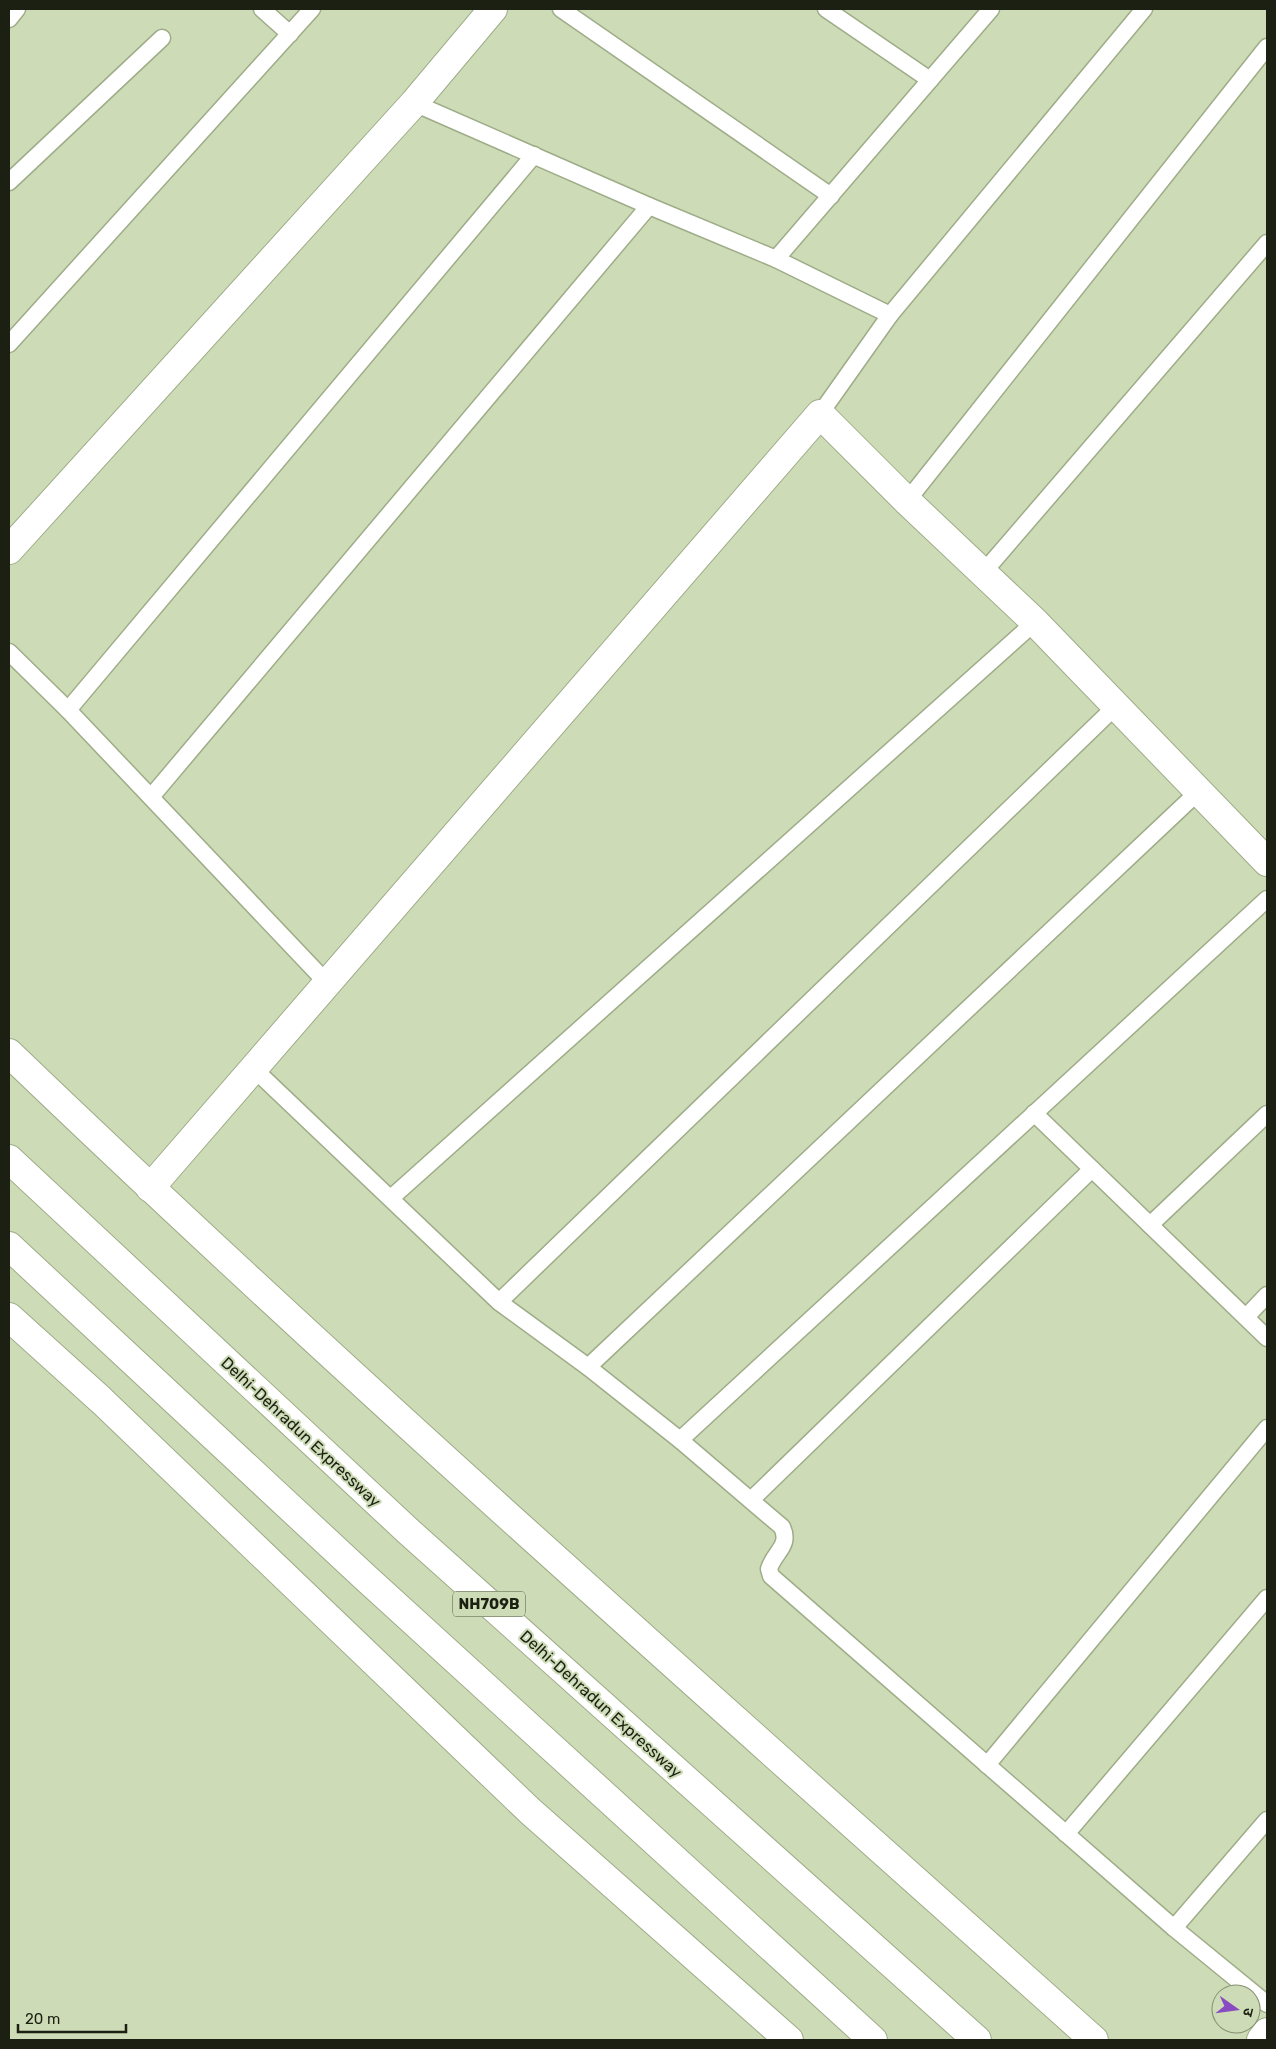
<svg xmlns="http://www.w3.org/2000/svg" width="1276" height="2049" font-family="Rubik,'Noto Sans Devanagari',sans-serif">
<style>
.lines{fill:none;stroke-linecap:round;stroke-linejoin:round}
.service-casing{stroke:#9eac88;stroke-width:19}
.minor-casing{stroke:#9eac88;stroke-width:30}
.tertiary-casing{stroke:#9eac88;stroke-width:30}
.motorway-casing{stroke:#9eac88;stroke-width:30}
.service{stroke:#fff;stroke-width:16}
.minor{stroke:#fff;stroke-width:28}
.tertiary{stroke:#fff;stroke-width:28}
.motorway{stroke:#fff;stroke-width:28}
.labels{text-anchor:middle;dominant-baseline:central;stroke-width:4;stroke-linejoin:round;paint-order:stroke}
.shield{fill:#cddbb6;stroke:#505843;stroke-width:1}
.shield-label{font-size:15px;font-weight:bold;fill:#1b2012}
.street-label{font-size:16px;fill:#1b2012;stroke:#cddbb6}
</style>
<rect width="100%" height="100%" fill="#cddbb6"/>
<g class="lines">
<!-- service casing -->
<g class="service-casing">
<g id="service">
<polyline points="262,9 290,34"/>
<polyline points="561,9 831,196"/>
<polyline points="826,9 930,80"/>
<polyline points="9,19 17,9"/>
<polyline points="414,103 649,206 776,259 890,315"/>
<polyline points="9,182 162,38"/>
<polyline points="776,259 991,9"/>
<polyline points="9,344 312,9"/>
<polyline points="820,414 890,315 1144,9"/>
<polyline points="907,501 1267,47"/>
<polyline points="982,574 1267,243"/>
<polyline points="9,652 68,710 327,983"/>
<polyline points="68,710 534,155"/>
<polyline points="151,797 649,206"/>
<path d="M253,1068L499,1302L588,1367L680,1440L782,1527C791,1546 774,1552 769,1569L771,1576L1174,1928L1267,2004"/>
<polyline points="1034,1113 1267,1338"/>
<polyline points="391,1198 1035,622"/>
<polyline points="1150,1225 1267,1114"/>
<polyline points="499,1302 1116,706"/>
<polyline points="1246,1317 1267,1295"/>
<polyline points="588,1367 1199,791"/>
<polyline points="680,1440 1267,899"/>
<polyline points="751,1500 1092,1169"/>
<polyline points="987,1765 1267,1428"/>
<polyline points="1066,1834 1267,1598"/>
<polyline points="1174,1928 1267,1820"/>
</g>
</g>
<!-- minor casing -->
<g class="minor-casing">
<g id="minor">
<polyline points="9,550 414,103 493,9"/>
<polyline points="150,1188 820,414 907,501 1035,622 1267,862"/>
<polyline points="1261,2040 1267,2032"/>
</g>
</g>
<!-- tertiary casing -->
<g class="tertiary-casing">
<g id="tertiary">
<path d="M9,1053C361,1391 730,1714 1094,2040"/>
<polyline points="9,1317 101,1400 530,1811 789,2040"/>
</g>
</g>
<!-- motorway casing -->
<g class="motorway-casing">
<g id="motorway">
<polyline points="9,1159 408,1531 977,2040"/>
<polyline points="9,1246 367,1579 873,2040"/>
</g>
</g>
<!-- service -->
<use href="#service" class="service"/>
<!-- minor -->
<use href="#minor" class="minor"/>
<!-- tertiary -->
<use href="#tertiary" class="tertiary"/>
<!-- motorway -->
<use href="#motorway" class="motorway"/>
</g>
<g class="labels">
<!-- shield labels -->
<rect class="shield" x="453" y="1591.5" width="72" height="25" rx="4"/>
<g class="shield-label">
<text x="489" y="1604">NH709B</text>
</g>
<!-- street labels -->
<g class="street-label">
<text transform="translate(301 1432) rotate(43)">Delhi-Dehradun Expressway</text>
<text transform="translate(601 1704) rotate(42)">Delhi-Dehradun Expressway</text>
</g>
</g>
<!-- border -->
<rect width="1276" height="2049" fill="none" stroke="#1b2012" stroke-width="20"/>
<!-- north arrow -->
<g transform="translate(1236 2009) rotate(104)"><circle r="24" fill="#cddbb6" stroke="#869074"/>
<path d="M0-4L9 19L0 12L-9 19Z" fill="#884bc2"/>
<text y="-8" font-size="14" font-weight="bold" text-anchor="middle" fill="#1b2012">उ</text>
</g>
<!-- scale -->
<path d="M18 2024v8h108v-8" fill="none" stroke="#1b2012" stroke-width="2.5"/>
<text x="25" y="2024" font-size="15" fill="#1b2012" stroke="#cddbb6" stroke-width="4" paint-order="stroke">20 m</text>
</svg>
